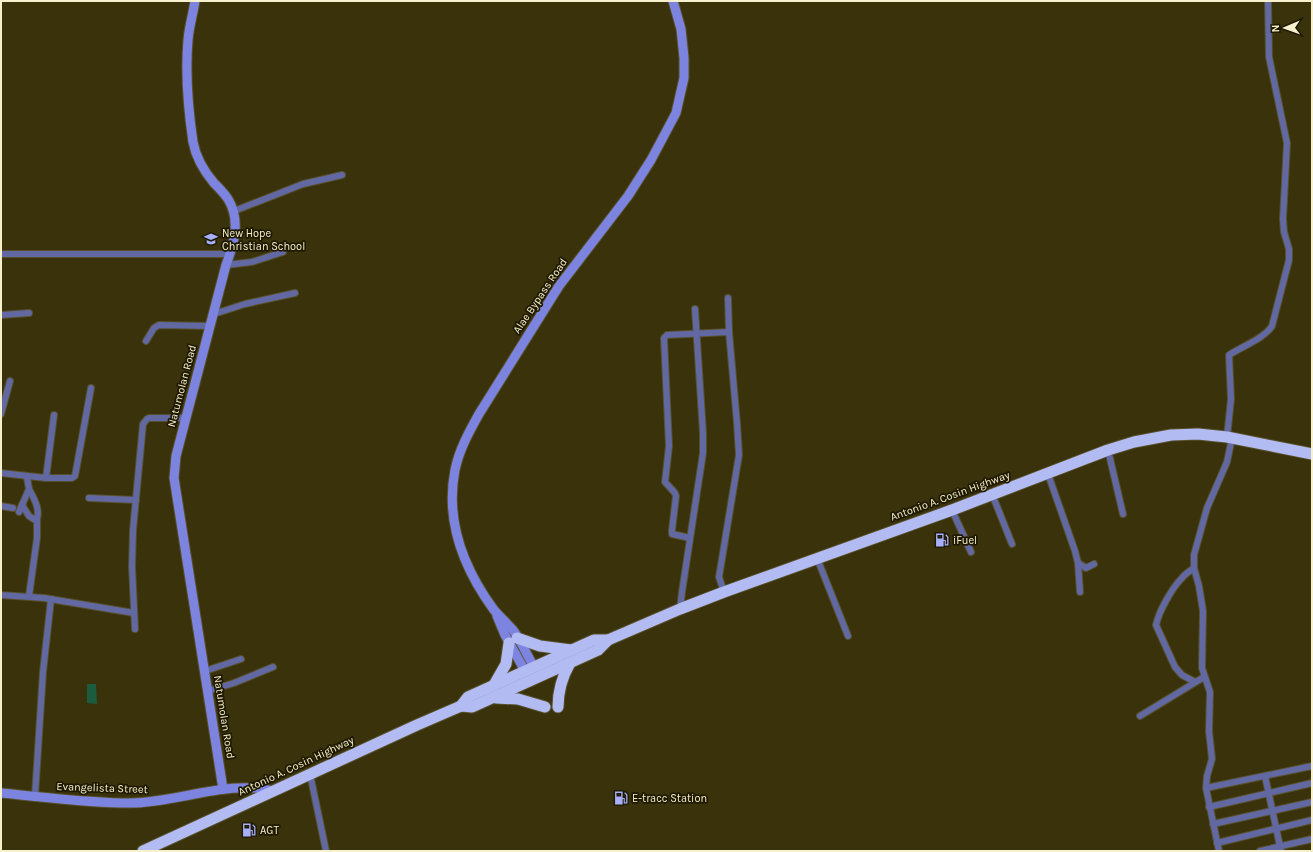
<svg xmlns="http://www.w3.org/2000/svg" width="1313" height="852" font-family="Karla,sans-serif">
<style>
.green{fill:#1a5c3d}
.lines{fill:none;stroke-linecap:round;stroke-linejoin:round}
.street-casing{stroke:#57502a;stroke-width:8}
.secondary-casing{stroke:#57502a;stroke-width:11}
.highway-casing{stroke:#57502a;stroke-width:13}
.street{stroke:#6268a1;stroke-width:6}
.secondary{stroke:#7d84e0;stroke-width:9}
.highway{stroke:#b3bbf3;stroke-width:11}
.labels{text-anchor:middle;dominant-baseline:central;stroke-width:3.5;stroke-linejoin:round;paint-order:stroke}
.poi-label{font-size:11px;fill:#f6f0cc;stroke:#1f1900;text-anchor:start}
.street-label{font-size:11px;fill:#f6f0cc;stroke:#1f1900}
</style>
<rect width="100%" height="100%" fill="#39320b"/>
<!-- green -->
<polygon class="green" points="87,684 96,684 97,704 87,703"/>
<g class="lines">
<!-- street casing -->
<g class="street-casing">
<g id="street">
<polyline points="234,211 303,184 342,175"/>
<polyline points="1,254 231,254"/>
<polyline points="226,265 252,262 283,252"/>
<polyline points="214,314 245,304 295,293"/>
<polyline points="1,315 29,313"/>
<polyline points="146,341 154,328 159,325 211,326"/>
<polyline points="1,414 10,381"/>
<path d="M1227,437L1231,399L1229,355C1241,347 1265,338 1272,326L1289,260V249L1284,232L1283,219L1287,143L1269,57L1268,1"/>
<polyline points="1108,450 1123,514"/>
<polyline points="1,473 46,478 72,478 75,476 91,388"/>
<polyline points="1048,474 1075,551 1078,563 1080,592"/>
<polyline points="46,478 54,415"/>
<polyline points="992,494 1012,544"/>
<polyline points="89,498 136,500"/>
<path d="M22,505L29,516L35,520L37,519C40,508 34,499 29,489"/>
<polyline points="1,506 13,508"/>
<polyline points="952,510 971,552"/>
<polyline points="19,512 29,489 27,477"/>
<polyline points="690,538 672,534 672,530 676,496 675,493 665,482 669,446 664,338 667,335 729,332"/>
<polyline points="817,558 848,636"/>
<polyline points="1078,563 1086,568 1094,564"/>
<path d="M1194,568C1190,571 1185,574 1182,578C1172,588 1159,611 1156,625L1175,667L1182,675L1195,682"/>
<polyline points="724,592 719,577 739,455 737,423 729,332 728,298"/>
<polyline points="1,595 44,598 134,613"/>
<polyline points="29,596 37,538 37,519"/>
<polyline points="680,609 682,592 703,453 703,433 695,309"/>
<polyline points="135,629 132,567 133,530 143,424 147,419 149,418 186,418"/>
<polyline points="205,671 241,659"/>
<polyline points="208,691 234,683 273,667"/>
<polyline points="1140,716 1204,677"/>
<polyline points="310,774 326,851"/>
<polyline points="1265,776 1281,851"/>
<polyline points="1206,788 1312,766"/>
<polyline points="35,796 43,672 51,599"/>
<polyline points="1209,807 1312,783"/>
<polyline points="1213,824 1312,802"/>
<polyline points="1217,843 1312,820"/>
<polyline points="1219,851 1206,788 1207,776 1212,759 1209,731 1210,692 1202,668 1203,611 1199,586 1194,568 1194,555 1207,508 1227,462 1232,438"/>
<polyline points="1260,851 1312,839"/>
</g>
</g>
<!-- secondary casing -->
<g class="secondary-casing">
<g id="secondary">
<path d="M195,1C193,14 189,27 188,40C185,74 188,108 193,142C196,158 203,170 214,183C219,188 224,193 228,199C241,220 234,244 226,265L176,456L174,478L223,789"/>
<polyline points="497,616 505,635 525,671"/>
<path d="M534,667C527,655 521,641 513,630C507,623 500,617 494,610C464,569 445,521 455,470C459,450 469,432 479,414L559,286L628,196L651,160L676,113L684,78V58L681,29L673,1"/>
<path d="M1,793C44,797 88,803 131,803C175,803 232,779 273,791"/>
</g>
</g>
<!-- highway casing -->
<g class="highway-casing">
<g id="highway">
<polyline points="517,638 540,646 571,650"/>
<polyline points="494,685 506,664 509,643"/>
<polyline points="496,698 518,699 545,707"/>
<polyline points="461,706 468,697 594,640 608,640"/>
<path d="M558,707C558,691 562,677 570,663"/>
<polyline points="143,851 417,725 461,706 472,707 598,650 608,640 680,609 724,592 952,510 1108,450 1134,442 1171,435 1198,434 1227,437 1312,454"/>
</g>
</g>
<!-- street -->
<use href="#street" class="street"/>
<!-- secondary -->
<use href="#secondary" class="secondary"/>
<!-- highway -->
<use href="#highway" class="highway"/>
</g>
<!-- icons -->
<defs>
<g id="school-bare" transform="scale(1.08)"><path d="M0-5L7-2L0 1L-7-2ZM-4 1L0 2.5L4 1V4Q0 6-4 4Z" fill="#a7b0fc" stroke="#1f1900" stroke-width="2.5" paint-order="stroke"/></g>
<g id="fuel-bare" transform="scale(1.08)"><path d="M-5.5-6h7V0h2V4h1.3V-2.5L3-4.5l.8-.8L6-3V5H2.5V1h-1V6h-7ZM-4.2-4.7v3.2H.2V-4.7Z" fill="#a7b0fc" stroke="#1f1900" stroke-width="2.5" paint-order="stroke"/></g>
</defs>
<g fill-rule="evenodd">
<use href="#school-bare" x="211" y="239"/>
<use href="#fuel-bare" x="942" y="540"/>
<use href="#fuel-bare" x="621" y="798"/>
<use href="#fuel-bare" x="249" y="830"/>
</g>
<g class="labels">
<!-- poi labels -->
<g class="poi-label">
<text x="222" y="233">New Hope<tspan x="222" dy="13">Christian School</tspan></text>
<text x="953" y="540">iFuel</text>
<text x="632" y="798">E-tracc Station</text>
<text x="260" y="830">AGT</text>
</g>
<!-- street labels -->
<g class="street-label">
<text transform="translate(540 296) rotate(-56)">Alae Bypass Road</text>
<text transform="translate(182 386) rotate(-75)">Natumolan Road</text>
<text transform="translate(950 496) rotate(-20)">Antonio A. Cosin Highway</text>
<text transform="translate(224 717) rotate(81)">Natumolan Road</text>
<text transform="translate(296 766) rotate(-25)">Antonio A. Cosin Highway</text>
<text transform="translate(102 788) rotate(2)">Evangelista Street</text>
</g>
</g>
<!-- border -->
<rect width="1313" height="852" fill="none" stroke="#f6f0cc" stroke-width="4"/>
<!-- north arrow -->
<g transform="translate(1285 28) rotate(268)" stroke="#1f1900" stroke-width="3" paint-order="stroke">
<path d="M0-3L7 15L0 10L-7 15Z" fill="#f6f0cc"/>
<text y="-6" font-size="11" font-weight="bold" text-anchor="middle" fill="#f6f0cc">N</text>
</g>
</svg>
